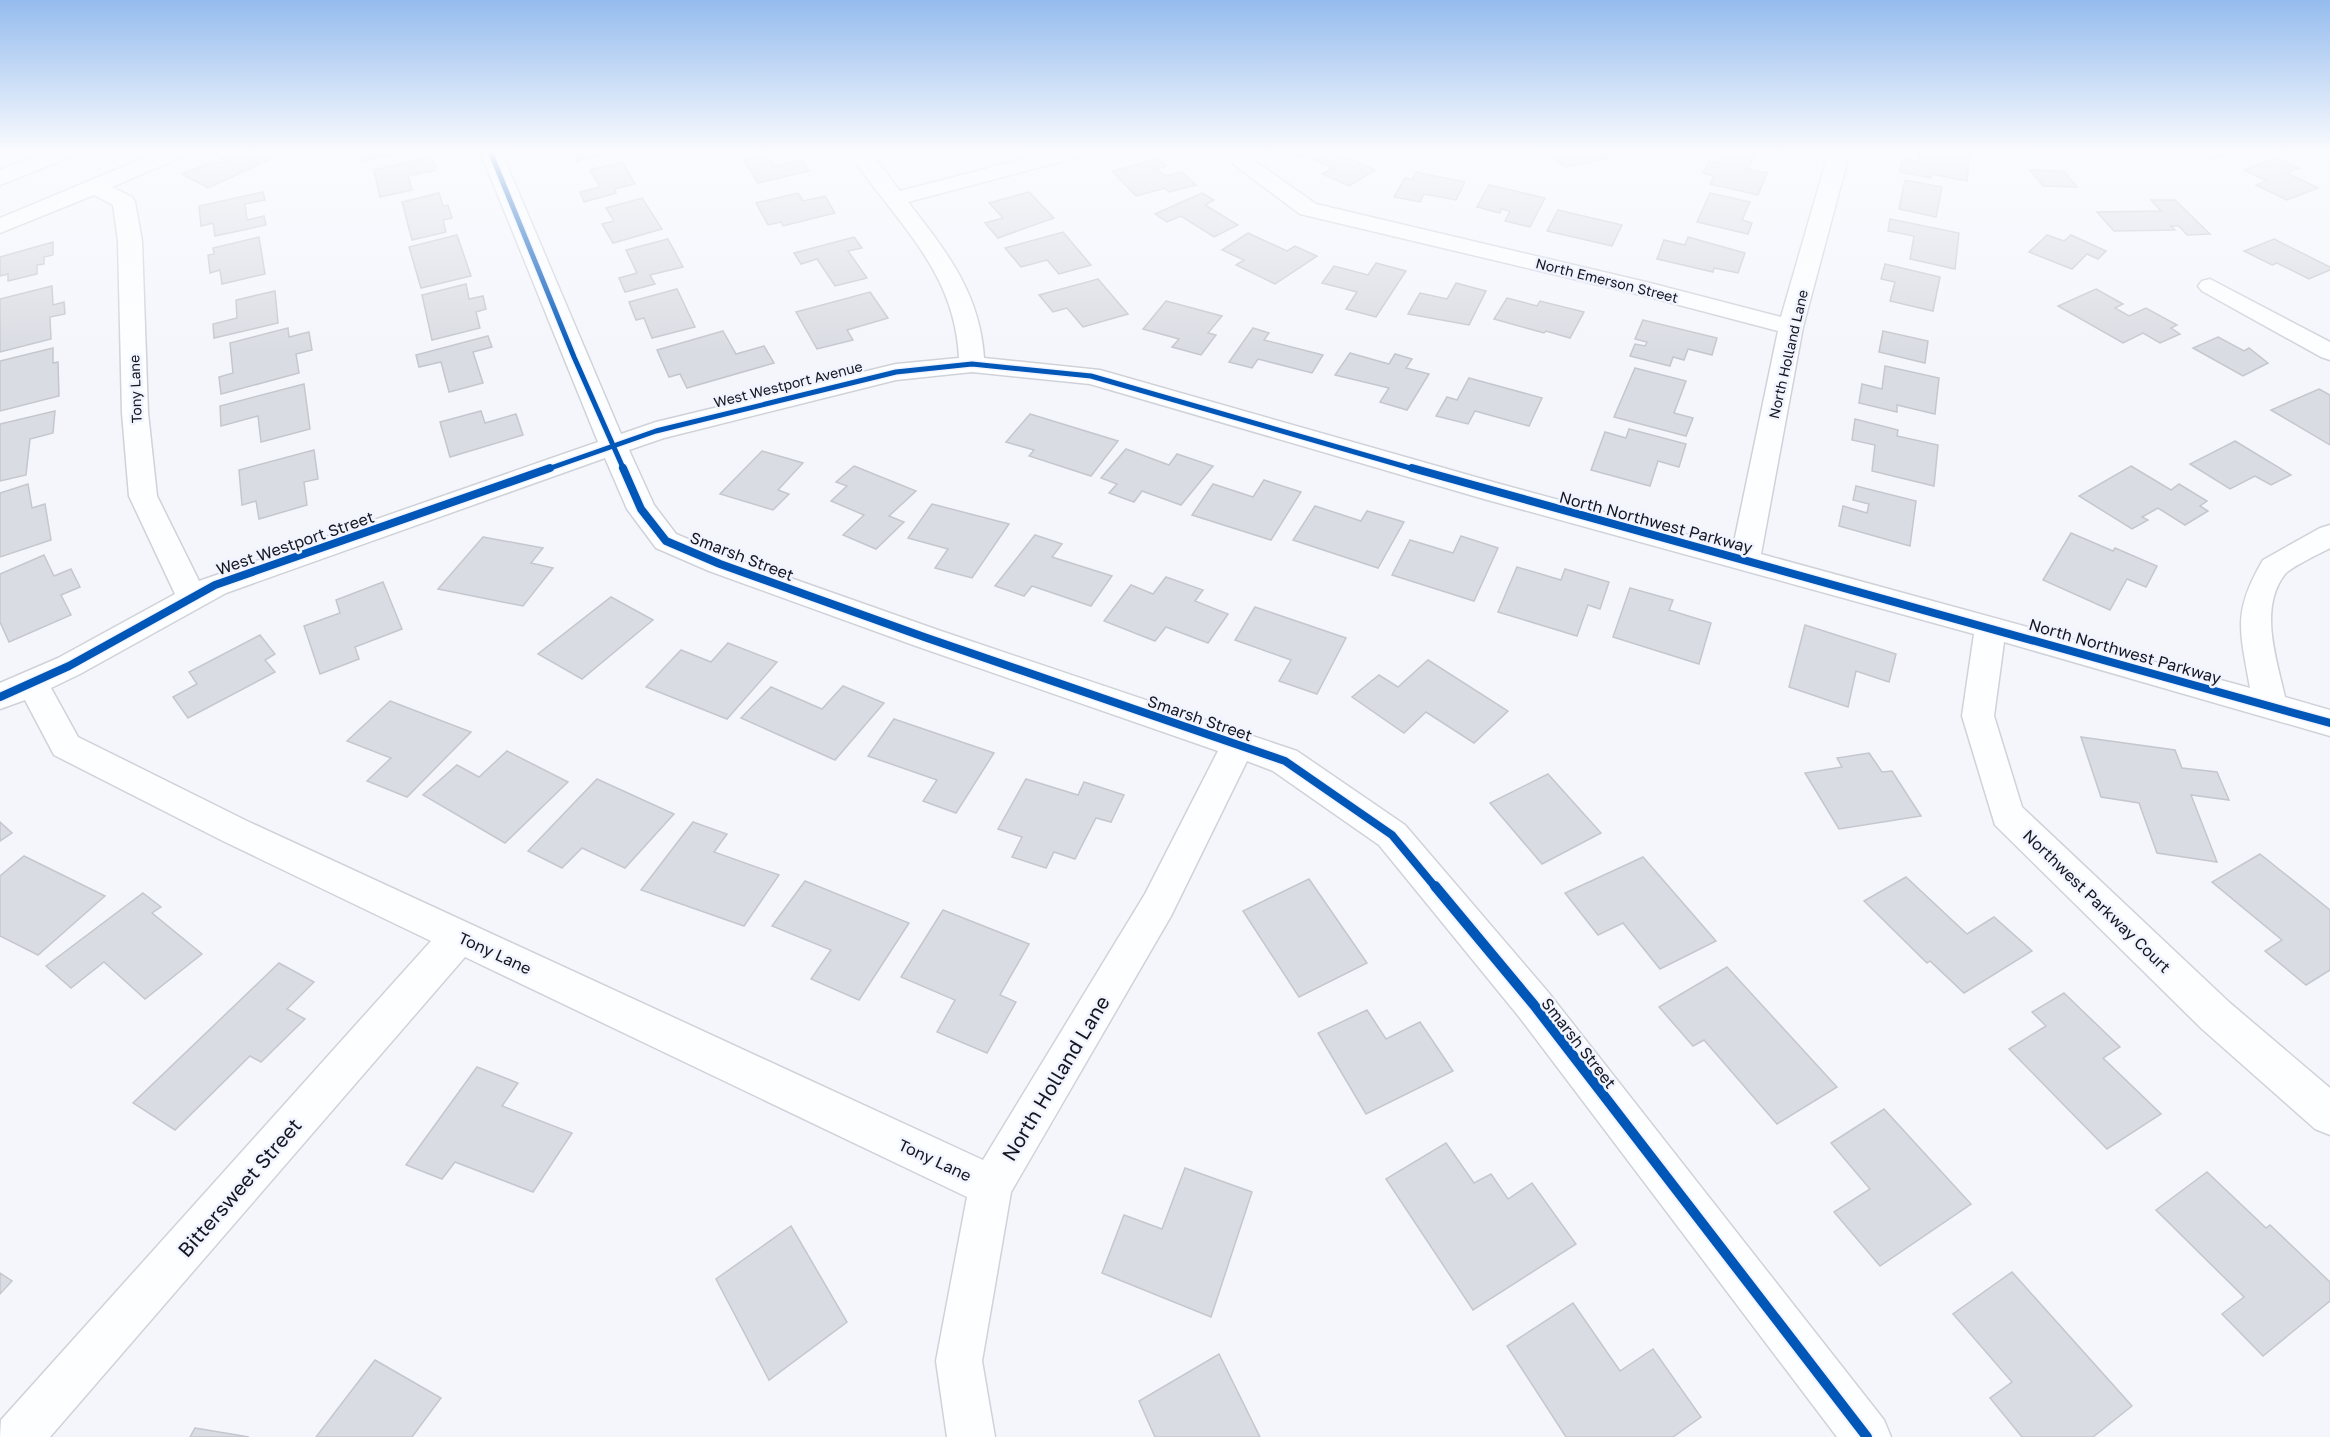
<svg xmlns="http://www.w3.org/2000/svg" width="2330" height="1437" font-family="'Golos Text',sans-serif">
<style>
.building{fill:#dadce3;stroke:#c5c7ce;stroke-width:1.5}
.lines{fill:none;stroke-linecap:round;stroke-linejoin:round}
.minor-casing{stroke:#d0d2d9;stroke-width:3}
.minor{fill:#fdfeff;fill-rule:evenodd}
.cycleway-far2-casing{stroke:#f1f4ff;stroke-width:8}
.cycleway-far1-casing{stroke:#f1f4ff;stroke-width:11}
.cycleway-casing{stroke:#f1f4ff;stroke-width:14}
.cycleway-far2{stroke:#0057b8;stroke-width:5}
.cycleway-far1{stroke:#0057b8;stroke-width:8}
.cycleway{stroke:#0057b8;stroke-width:10}
.labels{text-anchor:middle;dominant-baseline:central;stroke-width:5;stroke-linejoin:round;paint-order:stroke}
.far-street-label{font-size:14px;fill:#14171f;stroke:#f1f4ff}
.street-label{font-size:16px;fill:#14171f;stroke:#f1f4ff}
.near-street-label{font-size:20px;fill:#14171f;stroke:#f1f4ff}
</style>
<rect width="100%" height="100%" fill="#f4f6fc"/>
<!-- building -->
<g class="building">
<polygon points="237,151 248,154 256,151 285,152 208,188 182,174 215,160 221,163 227,161 221,158"/>
<polygon points="359,151 410,151 362,162"/>
<polygon points="560,151 617,151 576,161 573,154 563,156"/>
<polygon points="1290,151 1323,151 1299,158"/>
<polygon points="1545,151 1609,151 1603,152 1610,158 1565,167"/>
<polygon points="1722,151 1754,156 1748,169 1767,173 1758,195 1710,184 1714,176 1703,173 1709,161 1716,163"/>
<polygon points="1920,151 1942,151 1969,156 1967,181 1931,174 1931,178 1900,172 1903,159 1918,162"/>
<polygon points="2196,151 2258,151 2245,156 2234,151 2213,159"/>
<polygon points="767,155 774,166 801,160 809,171 758,183 744,160"/>
<polygon points="1342,156 1375,170 1349,186 1322,174 1333,168 1315,160 1321,157 1333,162"/>
<polygon points="432,157 436,170 408,176 412,190 380,197 374,170"/>
<polygon points="2277,158 2299,168 2287,173 2318,188 2287,200 2256,185 2267,181 2244,170"/>
<polygon points="1158,159 1166,166 1157,169 1165,176 1182,172 1196,185 1169,192 1165,188 1136,196 1112,171"/>
<polygon points="622,162 635,184 614,189 616,193 584,202 580,192 600,187 590,170"/>
<polygon points="2030,170 2064,171 2077,187 2043,186"/>
<polygon points="1416,172 1465,182 1456,200 1424,194 1420,202 1394,197 1405,178 1412,180"/>
<polygon points="1905,180 1942,187 1936,217 1899,209"/>
<polygon points="1489,185 1545,198 1530,227 1505,221 1510,211 1501,209 1500,213 1477,207"/>
<polygon points="263,192 265,200 245,204 247,220 264,216 266,225 215,236 213,223 201,226 199,206"/>
<polygon points="1029,192 1054,218 998,238 985,223 1003,218 989,203"/>
<polygon points="439,193 443,206 448,205 452,218 443,220 446,232 412,240 402,202"/>
<polygon points="798,193 803,201 825,196 835,213 783,226 781,222 768,225 756,203"/>
<polygon points="1202,193 1214,200 1205,205 1238,225 1214,237 1181,216 1167,222 1155,214"/>
<polygon points="1710,193 1750,202 1742,220 1752,223 1748,234 1697,222"/>
<polygon points="642,198 662,229 613,243 602,224 614,221 606,208"/>
<polygon points="2151,200 2175,200 2210,234 2187,235 2179,226 2171,226 2175,230 2114,231 2097,212 2161,211"/>
<polygon points="1558,210 1622,225 1612,246 1547,231"/>
<polygon points="1890,219 1959,233 1955,269 1910,259 1914,236 1888,231"/>
<polygon points="1063,232 1091,265 1059,274 1047,260 1021,267 1005,248"/>
<polygon points="1248,233 1287,251 1295,246 1317,256 1275,284 1236,265 1244,260 1222,250"/>
<polygon points="457,235 471,276 421,288 409,247"/>
<polygon points="2047,235 2064,241 2071,235 2106,251 2098,259 2087,254 2072,269 2029,252"/>
<polygon points="259,237 265,274 222,284 220,270 210,273 208,255 214,254 213,248"/>
<polygon points="854,237 862,248 848,251 867,278 835,286 817,259 801,264 794,253"/>
<polygon points="1688,237 1745,253 1738,273 1714,268 1713,272 1657,259 1664,240 1685,245"/>
<polygon points="668,239 683,267 650,275 655,284 625,292 619,278 637,273 626,250"/>
<polygon points="2274,239 2330,267 2330,270 2309,279 2277,263 2272,265 2244,251"/>
<polygon points="53,242 53,255 44,257 44,264 37,265 37,274 8,281 8,274 0,276 0,257"/>
<polygon points="1376,263 1406,271 1376,317 1346,309 1357,292 1322,283 1334,266 1368,275"/>
<polygon points="1885,264 1940,277 1933,311 1890,301 1895,282 1881,279"/>
<polygon points="1098,279 1128,314 1083,327 1067,308 1053,312 1039,295"/>
<polygon points="1456,283 1486,291 1469,325 1408,314 1420,293 1447,299"/>
<polygon points="466,284 469,299 483,296 486,309 476,312 480,328 432,340 422,295"/>
<polygon points="52,286 53,305 64,302 65,314 50,317 51,339 0,352 0,299"/>
<polygon points="677,289 695,327 652,338 644,318 636,320 629,302"/>
<polygon points="2096,289 2123,304 2115,308 2129,316 2146,308 2177,325 2171,328 2180,334 2160,343 2143,333 2123,343 2058,306"/>
<polygon points="275,291 278,323 214,338 213,324 237,318 236,300"/>
<polygon points="870,292 888,318 847,330 853,340 817,349 796,312"/>
<polygon points="1507,298 1537,306 1540,301 1584,312 1570,338 1546,331 1544,333 1494,319"/>
<polygon points="1166,301 1222,316 1208,333 1216,335 1201,355 1172,347 1179,339 1143,329"/>
<polygon points="1643,320 1717,338 1712,355 1688,349 1684,360 1673,357 1670,366 1630,356 1635,344 1645,346 1647,342 1635,339"/>
<polygon points="288,328 289,337 309,332 312,350 296,354 299,373 221,394 219,377 233,373 230,343"/>
<polygon points="1253,328 1269,333 1264,340 1323,355 1312,373 1258,359 1252,368 1229,362"/>
<polygon points="723,331 736,354 764,346 774,363 687,388 680,374 669,377 657,350"/>
<polygon points="1883,331 1928,341 1925,363 1879,352"/>
<polygon points="488,336 492,347 473,352 483,383 449,392 441,362 419,367 416,355"/>
<polygon points="2218,337 2244,351 2249,348 2268,363 2243,376 2193,348"/>
<polygon points="53,348 53,363 58,362 59,396 0,411 0,361"/>
<polygon points="1350,353 1389,364 1395,354 1412,359 1406,368 1429,374 1407,410 1380,402 1389,388 1335,375"/>
<polygon points="1885,366 1939,378 1935,414 1897,405 1897,412 1859,403 1862,384 1882,389"/>
<polygon points="1635,368 1686,381 1674,413 1693,418 1686,436 1614,417"/>
<polygon points="1469,378 1542,398 1529,426 1475,411 1468,424 1436,416 1447,397 1457,400"/>
<polygon points="304,384 310,429 261,442 258,416 221,426 220,406"/>
<polygon points="2319,389 2330,395 2330,445 2271,410"/>
<polygon points="55,411 53,433 30,439 26,475 0,481 0,424"/>
<polygon points="481,411 485,423 516,414 523,435 450,457 440,422"/>
<polygon points="1030,414 1118,441 1091,476 1029,456 1034,450 1006,442"/>
<polygon points="1855,419 1898,430 1897,436 1938,445 1934,486 1872,471 1875,445 1852,440"/>
<polygon points="1629,429 1686,444 1679,467 1658,461 1650,486 1591,470 1605,432 1626,438"/>
<polygon points="2235,441 2291,475 2271,485 2255,476 2230,489 2190,464"/>
<polygon points="1126,449 1169,465 1177,454 1213,466 1181,505 1142,491 1134,502 1109,493 1117,484 1101,478"/>
<polygon points="314,450 318,479 304,482 307,505 259,519 256,501 242,505 239,470"/>
<polygon points="762,451 803,463 778,490 789,494 773,510 720,494"/>
<polygon points="854,466 916,491 889,516 904,522 876,549 843,535 864,515 831,501 847,486 836,482"/>
<polygon points="2131,466 2171,490 2179,484 2207,501 2200,506 2208,511 2185,525 2158,508 2142,517 2148,520 2132,529 2079,496"/>
<polygon points="1264,480 1301,492 1271,540 1192,515 1213,484 1253,497"/>
<polygon points="28,484 32,508 45,504 51,540 0,557 0,493"/>
<polygon points="1856,486 1916,501 1910,546 1839,526 1843,506 1867,513 1869,504 1853,500"/>
<polygon points="932,504 1009,524 972,578 935,568 948,549 908,538"/>
<polygon points="1315,506 1361,521 1367,511 1404,522 1378,568 1293,540"/>
<polygon points="2071,533 2113,551 2115,548 2157,566 2146,587 2127,579 2110,610 2043,580"/>
<polygon points="1035,535 1062,544 1052,557 1112,576 1091,606 1032,586 1024,596 995,586"/>
<polygon points="1461,536 1498,548 1474,601 1392,575 1410,540 1453,553"/>
<polygon points="483,537 543,548 531,563 553,568 523,606 438,589"/>
<polygon points="44,555 54,576 71,569 80,587 61,595 71,615 9,642 0,622 0,574"/>
<polygon points="1517,567 1561,580 1565,569 1609,582 1600,609 1588,605 1577,636 1498,612"/>
<polygon points="1166,577 1203,590 1195,601 1228,614 1208,643 1166,627 1155,641 1104,621 1131,585 1153,594"/>
<polygon points="383,582 402,629 355,647 359,659 320,674 304,626 340,613 336,600"/>
<polygon points="1630,588 1673,600 1669,610 1711,623 1699,664 1613,637"/>
<polygon points="611,597 653,620 582,679 538,654"/>
<polygon points="1255,607 1346,638 1317,694 1279,681 1291,660 1235,640"/>
<polygon points="1805,625 1896,654 1889,682 1856,671 1848,707 1789,687"/>
<polygon points="260,635 275,654 265,660 275,672 188,718 173,697 197,684 189,672"/>
<polygon points="728,643 777,662 727,719 646,687 681,650 711,662"/>
<polygon points="1428,660 1508,711 1474,743 1426,712 1404,733 1352,697 1379,675 1398,687"/>
<polygon points="843,686 884,703 835,760 741,718 771,687 822,709"/>
<polygon points="390,701 471,732 407,797 367,781 391,758 347,741"/>
<polygon points="894,719 994,753 956,813 923,801 937,780 868,756"/>
<polygon points="2081,737 2175,750 2182,768 2217,772 2229,800 2191,795 2217,862 2157,853 2139,803 2101,797"/>
<polygon points="507,751 568,782 505,843 423,795 457,765 479,777"/>
<polygon points="1869,753 1882,772 1892,771 1921,816 1839,829 1805,773 1842,767 1837,758"/>
<polygon points="1548,774 1601,833 1542,864 1490,803"/>
<polygon points="597,779 674,814 625,868 582,848 562,868 528,851"/>
<polygon points="1026,779 1078,795 1084,782 1124,795 1111,822 1096,818 1075,859 1054,852 1046,868 1012,857 1022,837 998,829"/>
<polygon points="0,822 12,833 0,841"/>
<polygon points="693,822 727,834 714,852 779,875 744,926 641,890"/>
<polygon points="2260,854 2330,910 2330,970 2306,985 2265,951 2282,940 2212,882"/>
<polygon points="24,856 105,896 38,955 0,936 0,876"/>
<polygon points="1643,857 1716,941 1660,969 1623,923 1598,935 1565,893"/>
<polygon points="1906,877 1967,934 1994,917 2032,951 1964,993 1930,961 1927,963 1864,901"/>
<polygon points="1309,879 1367,963 1299,997 1243,911"/>
<polygon points="805,881 909,923 859,1000 811,979 831,950 772,926"/>
<polygon points="143,893 161,907 152,913 202,954 145,999 104,962 71,988 46,966"/>
<polygon points="943,910 1029,944 1000,995 1016,1002 987,1053 937,1032 955,1000 901,977"/>
<polygon points="279,963 314,982 287,1009 305,1019 261,1062 250,1056 175,1130 133,1103"/>
<polygon points="1727,967 1837,1087 1777,1124 1704,1040 1693,1046 1659,1007"/>
<polygon points="2064,993 2120,1047 2103,1058 2161,1114 2107,1149 2009,1049 2046,1026 2032,1012"/>
<polygon points="1367,1010 1386,1039 1420,1022 1453,1071 1366,1114 1318,1033"/>
<polygon points="477,1067 518,1083 502,1106 572,1133 533,1192 455,1162 442,1179 406,1165"/>
<polygon points="1884,1109 1971,1204 1880,1266 1834,1212 1870,1189 1831,1143"/>
<polygon points="1446,1143 1474,1183 1491,1174 1508,1199 1532,1183 1576,1244 1473,1310 1386,1179"/>
<polygon points="1185,1168 1252,1192 1211,1317 1102,1273 1124,1215 1162,1229"/>
<polygon points="2207,1172 2266,1228 2270,1225 2330,1282 2330,1301 2263,1356 2222,1314 2244,1297 2156,1210"/>
<polygon points="791,1226 847,1322 769,1380 716,1279"/>
<polygon points="2012,1272 2132,1406 2093,1437 2022,1437 1990,1398 2012,1382 1953,1314"/>
<polygon points="0,1273 12,1281 0,1294"/>
<polygon points="1573,1303 1620,1371 1653,1349 1701,1417 1673,1437 1566,1437 1507,1346"/>
<polygon points="1219,1354 1260,1437 1155,1437 1139,1401"/>
<polygon points="375,1360 441,1398 412,1437 316,1437"/>
<polygon points="195,1428 249,1437 190,1437"/>
</g>
<g class="lines">
<!-- minor casing -->
<g class="minor-casing">
<g id="minor">
<polygon points="49,151 79,151 75,155 0,185 0,170"/>
<path d="M161,151H190L186,155L112,187L132,197L135,202L142,241L148,413L157,496L199,581L598,442L480,151H501L621,434L656,422L896,364L959,358C955,268 893,220 848,151H869L900,191L1055,151H1089L1086,155L908,202C946,251 980,293 984,358L1100,370L1500,484L1733,547L1778,331L1645,296L1300,214L1216,151H1241L1316,204L1650,283L1781,317L1829,151H1850L1803,327L1761,554L2250,688C2240,630 2232,613 2263,560L2320,528L2330,525V548C2319,554 2293,566 2285,574C2258,609 2277,660 2285,697L2330,710V736L2004,642L1994,716L2022,807L2230,1003L2330,1088V1135L2315,1129L2202,1029L1995,825L1962,716L1974,634L1484,499L1090,384L972,372L896,380L664,438L629,450L654,505L676,534L731,557L938,630L1297,751L1405,825L1548,992L1884,1420L1891,1437H1837L1520,1018L1379,845L1273,771L1247,761L1171,916L1011,1192L982,1361L995,1437H947L936,1361L967,1197L465,957L50,1437H0L1,1420L431,941L223,841L54,755L25,700L0,709V683L58,658L175,594L129,496L122,413L118,241L113,205L94,195L0,233V218ZM605,458L627,509L656,548L709,571L916,646L1218,751L1145,894L983,1160L247,821L78,737L51,688L80,674L226,593Z"/>
<polygon points="2210,279 2330,342 2330,360 2321,357 2202,291 2198,286 2202,281"/>
</g>
</g>
<!-- minor -->
<use href="#minor" class="minor"/>
<!-- cycleway-far2 casing -->
<g class="cycleway-far2-casing">
<g id="cycleway-far2">
<polyline points="490,151 574,357 624,470"/>
<polyline points="545,470 656,431 896,372 972,364 1091,376 1417,470"/>
</g>
</g>
<!-- cycleway-far1 casing -->
<g class="cycleway-far1-casing">
<g id="cycleway-far1">
<polyline points="623,468 641,509 666,541 720,564 927,638 1285,761 1392,835 1436,888"/>
<polyline points="1412,468 2330,723"/>
<polyline points="0,697 69,666 215,585 550,468"/>
</g>
</g>
<!-- cycleway casing -->
<g class="cycleway-casing">
<polyline id="cycleway" points="1435,886 1534,1005 1867,1437"/>
</g>
<!-- cycleway-far2 -->
<use href="#cycleway-far2" class="cycleway-far2"/>
<!-- cycleway-far1 -->
<use href="#cycleway-far1" class="cycleway-far1"/>
<!-- cycleway -->
<use href="#cycleway" class="cycleway"/>
</g>
<!-- sky -->
<linearGradient id="sky" x2="0" y2="1"><stop stop-color="#95bcee"/><stop offset="0.43" stop-color="#fafbfe"/><stop offset="1" stop-color="#fafbfe" stop-opacity="0"/></linearGradient>
<rect width="2330" height="352" fill="url(#sky)"/>
<g class="labels">
<!-- far-street labels -->
<g class="far-street-label">
<text transform="translate(1607 280) rotate(14)">North Emerson Street</text>
<text transform="translate(1788 354) rotate(-77)">North Holland Lane</text>
<text transform="translate(788 384) rotate(-14)">West Westport Avenue</text>
<text transform="translate(135 389) rotate(-92)">Tony Lane</text>
</g>
<!-- street labels -->
<g class="street-label">
<text transform="translate(1656 522) rotate(15)">North Northwest Parkway</text>
<text transform="translate(295 543) rotate(-19)">West Westport Street</text>
<text transform="translate(742 556) rotate(21)">Smarsh Street</text>
<text transform="translate(2125 651) rotate(16)">North Northwest Parkway</text>
<text transform="translate(1200 718) rotate(19)">Smarsh Street</text>
<text transform="translate(2097 901) rotate(44)">Northwest Parkway Court</text>
<text transform="translate(495 953) rotate(25)">Tony Lane</text>
<text transform="translate(1579 1043) rotate(52)">Smarsh Street</text>
<text transform="translate(935 1160) rotate(25)">Tony Lane</text>
</g>
<!-- near-street labels -->
<g class="near-street-label">
<text transform="translate(1055 1078) rotate(-59)">North Holland Lane</text>
<text transform="translate(239 1187) rotate(-49)">Bittersweet Street</text>
</g>
</g>
</svg>
